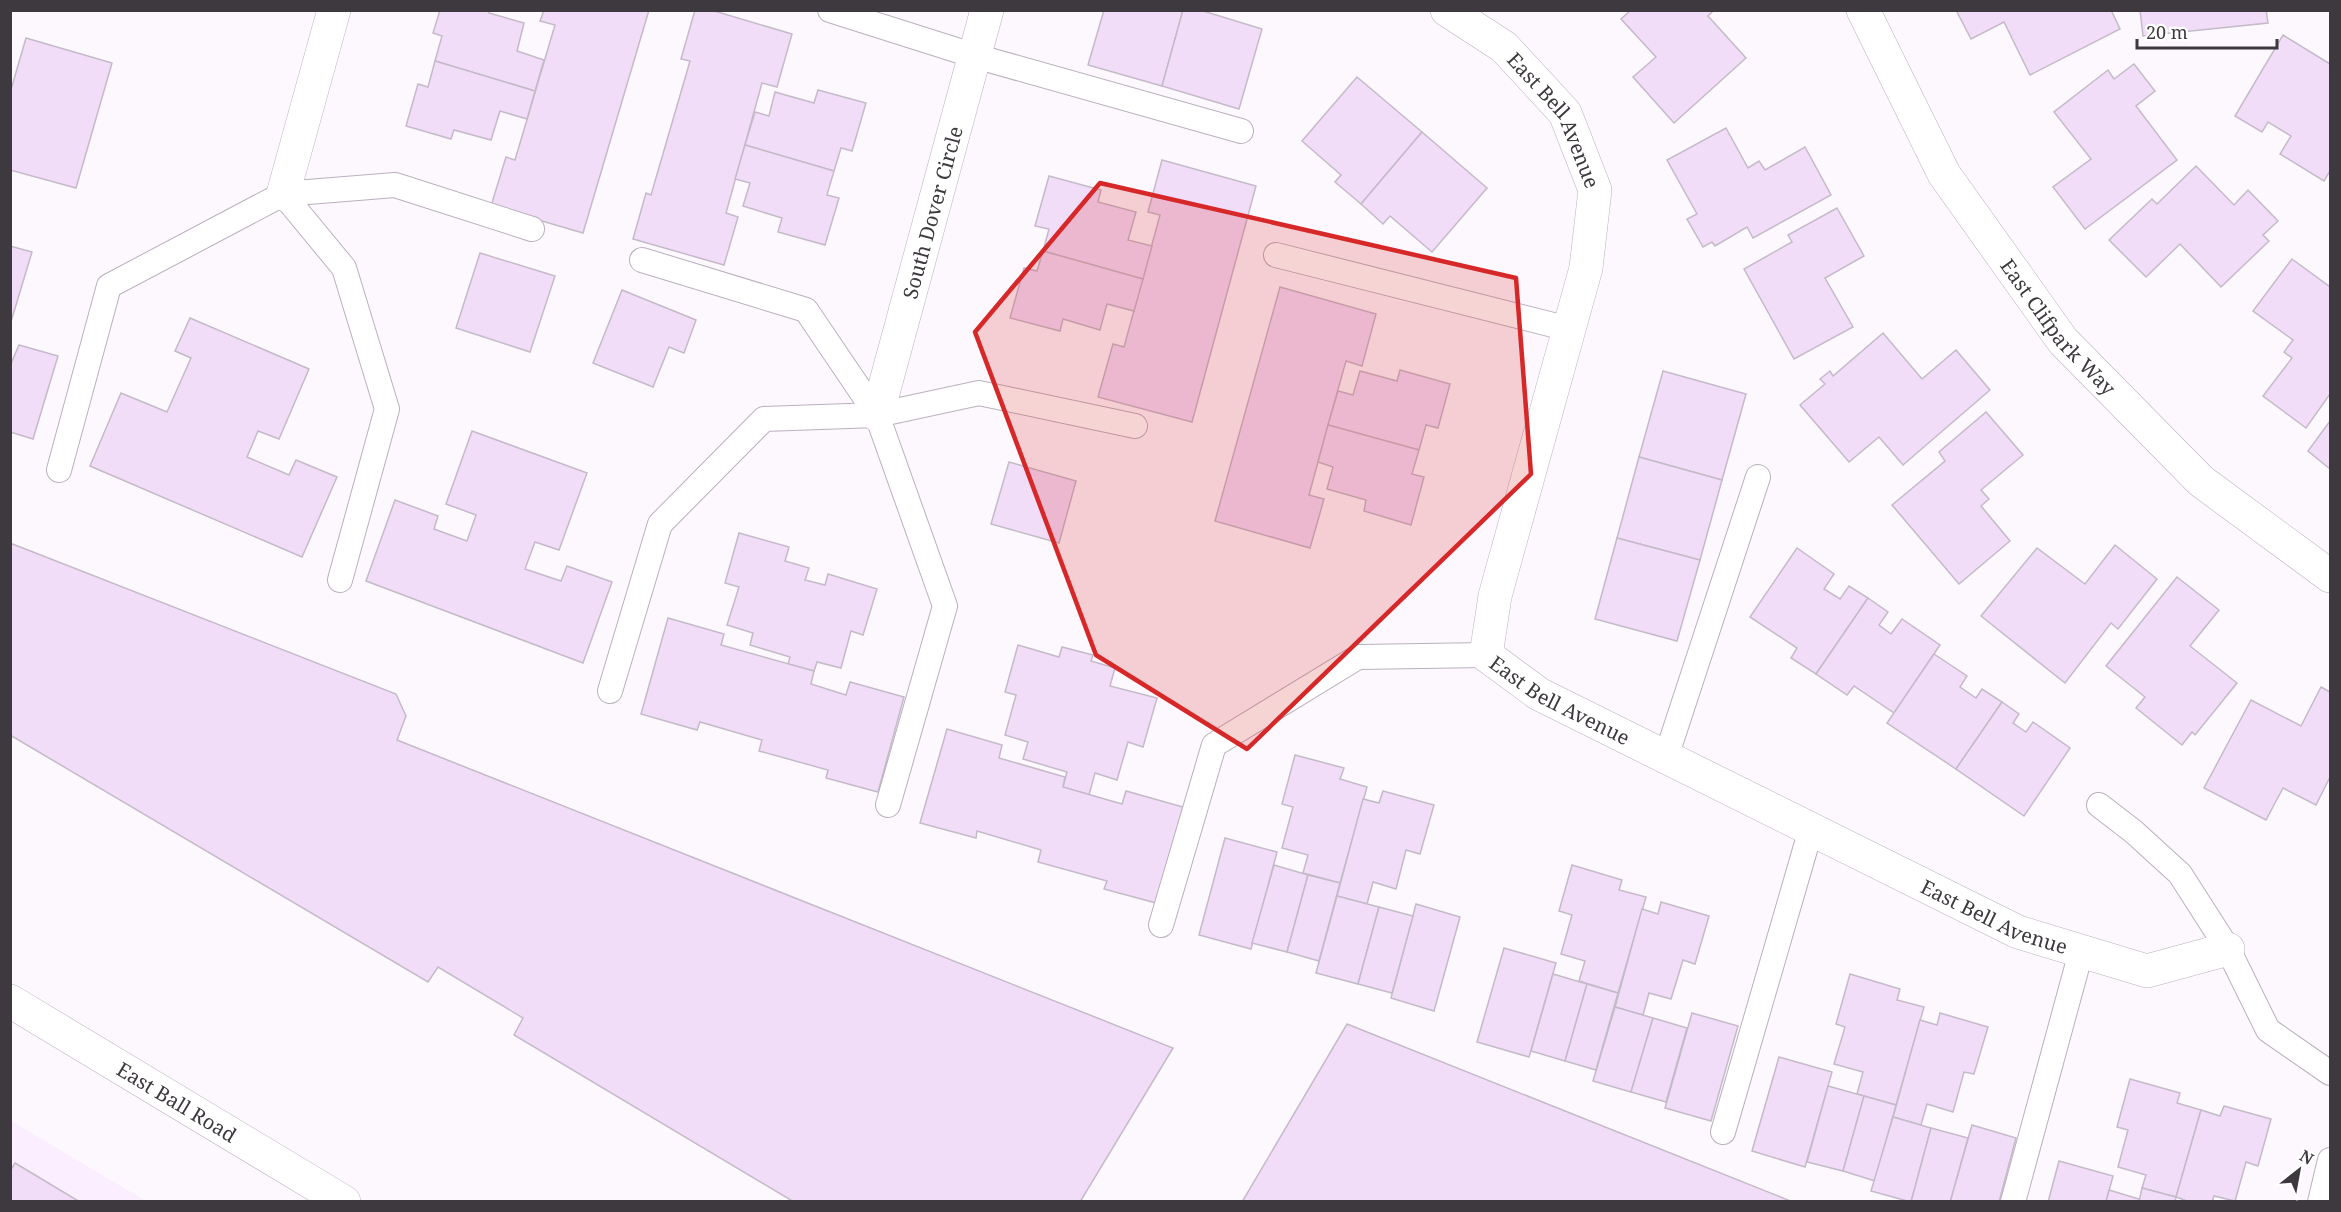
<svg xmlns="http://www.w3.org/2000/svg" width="2341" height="1212" font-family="'Noto Serif',serif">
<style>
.built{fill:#fbeefe}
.building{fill:#f2ddf9;stroke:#c4bac8;stroke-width:1.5}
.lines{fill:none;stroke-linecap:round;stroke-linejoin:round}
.service-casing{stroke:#bab0bd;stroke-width:26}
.minor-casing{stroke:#bab0bd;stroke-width:34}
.primary-casing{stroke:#bab0bd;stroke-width:34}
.service{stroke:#fff;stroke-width:24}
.minor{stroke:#fff;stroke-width:33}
.primary{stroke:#fff;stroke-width:33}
.marked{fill:#d62828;fill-opacity:0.2;stroke:#d62828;stroke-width:4.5;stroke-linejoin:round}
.labels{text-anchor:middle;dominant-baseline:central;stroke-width:4.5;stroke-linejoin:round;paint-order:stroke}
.street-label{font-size:20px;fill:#3d393e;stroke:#fff}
</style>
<rect width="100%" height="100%" fill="#fdf8fe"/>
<!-- built -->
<polygon class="built" points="11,1121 146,1201 11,1202"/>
<!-- building -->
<g class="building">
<polygon points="440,10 489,10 489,13 524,23 517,51 544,60 535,91 435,61 442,36 433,33"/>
<polygon points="544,10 649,10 583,233 491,206 506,157 515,160 555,25 540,21"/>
<polygon points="695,10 711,10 792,34 777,87 762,83 726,213 738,217 724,265 633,239 646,193 651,195 690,61 681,59"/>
<polygon points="1104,10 1183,10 1162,86 1088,65"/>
<polygon points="1183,10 1200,10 1262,29 1239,109 1162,86"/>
<polygon points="1631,10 1714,10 1708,16 1746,58 1674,123 1633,77 1656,57 1621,19"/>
<polygon points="1956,10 2111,10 2120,29 2030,75 2004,22 1971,39"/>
<polygon points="2140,10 2266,10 2268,23 2143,36"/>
<polygon points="2283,35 2330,64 2330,171 2324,181 2280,154 2291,136 2268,122 2262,132 2235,116"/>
<polygon points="26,38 112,63 76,188 10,170 10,93"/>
<polygon points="435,61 535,91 527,119 500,111 491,140 454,130 451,139 406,126 418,84 428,87"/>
<polygon points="2134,64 2155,91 2136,106 2177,160 2085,229 2053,187 2091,159 2054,112 2108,70 2114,79"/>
<polygon points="1357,77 1422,132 1361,204 1335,182 1341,175 1302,141"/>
<polygon points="818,90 866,103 852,151 841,148 834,171 745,145 755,112 769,116 775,92 814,103"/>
<polygon points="1726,128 1748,168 1759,161 1765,170 1805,147 1831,195 1753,238 1747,227 1715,246 1712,242 1703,247 1687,219 1697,214 1667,160"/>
<polygon points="1422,132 1487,188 1432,252 1390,216 1383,224 1361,204"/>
<polygon points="745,145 834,171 827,195 839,198 825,245 778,232 782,218 743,206 750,183 735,179"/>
<polygon points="1162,160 1256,186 1192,422 1098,397 1113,344 1124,347 1160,215 1148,212"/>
<polygon points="2196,166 2234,205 2248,190 2278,221 2263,235 2269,241 2221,287 2180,244 2146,277 2109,240 2152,199 2157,204"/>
<polygon points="1049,176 1101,190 1098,202 1136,212 1128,240 1152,246 1143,279 1043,251 1049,229 1035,226"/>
<polygon points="1837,208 1864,256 1825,278 1853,327 1794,359 1744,269 1792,242 1788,235"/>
<polygon points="10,246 32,252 10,325"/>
<polygon points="1043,251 1143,279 1134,311 1107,304 1100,330 1063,319 1060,331 1010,318 1024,268 1037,271"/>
<polygon points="480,253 555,276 530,352 456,328"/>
<polygon points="2292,259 2330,287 2330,394 2306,428 2263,396 2292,358 2284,352 2293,340 2253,311"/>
<polygon points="1280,287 1376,314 1362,366 1346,361 1328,425 1309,495 1324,499 1310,548 1215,521"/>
<polygon points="622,290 696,320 684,353 669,347 653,387 593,363"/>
<polygon points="190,318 309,369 279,439 258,431 247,457 289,475 296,460 337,477 302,557 90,466 121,393 167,412 191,358 175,351"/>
<polygon points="1883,333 1922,379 1956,350 1990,390 1903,465 1879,437 1849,462 1800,405 1825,384 1820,379 1830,371 1833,376"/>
<polygon points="19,345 58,356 33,439 10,432 10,366"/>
<polygon points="1400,370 1450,384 1438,428 1426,425 1419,450 1328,425 1338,391 1353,395 1360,371 1397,381"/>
<polygon points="1663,371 1746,394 1722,480 1639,457"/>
<polygon points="1986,412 2023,455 1981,490 1989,499 1981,506 2010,541 1959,584 1892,505 1945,461 1939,452"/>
<polygon points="2330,421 2330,469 2308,451"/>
<polygon points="1328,425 1419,450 1412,474 1424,477 1411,525 1364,511 1366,500 1327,489 1333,467 1318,462"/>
<polygon points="472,431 587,473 559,550 535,542 525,569 561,581 567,566 612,582 583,663 366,581 395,500 438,516 434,529 467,541 476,515 446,504"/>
<polygon points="1639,457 1722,480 1700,560 1617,538"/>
<polygon points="1009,462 1076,481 1059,543 991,524"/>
<polygon points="739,533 789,547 785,561 809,568 805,580 825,585 828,574 877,589 863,635 851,631 841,668 817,662 814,671 788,664 790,657 750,645 753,633 727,625 739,587 725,583"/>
<polygon points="1617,538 1700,560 1677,641 1595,619"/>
<polygon points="10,543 396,694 406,716 397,740 1173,1048 1080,1202 794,1202 514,1035 523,1018 438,967 428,982 10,735"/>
<polygon points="2115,545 2157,579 2118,629 2111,623 2065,683 1981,616 2037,548 2085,584"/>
<polygon points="1797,548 1834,574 1824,589 1840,599 1849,586 1868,598 1816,674 1791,658 1797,648 1750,617"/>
<polygon points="2177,577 2219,610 2190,646 2237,683 2195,735 2192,732 2182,745 2136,708 2145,697 2106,666"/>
<polygon points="1868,598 1888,612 1879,625 1891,634 1902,619 1940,645 1894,713 1854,686 1847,695 1816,674"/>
<polygon points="668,618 724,634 721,645 814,671 811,684 846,695 850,682 904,697 878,792 826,778 828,770 759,751 762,740 700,722 697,730 641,714"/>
<polygon points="1018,645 1059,657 1062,647 1093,655 1091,661 1115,668 1110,686 1157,698 1143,747 1128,742 1117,780 1095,773 1089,795 1063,787 1067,772 1023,759 1028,742 1005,735 1016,695 1005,692"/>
<polygon points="1934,654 1967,676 1960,687 1976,698 1982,689 2002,702 1956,769 1887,723"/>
<polygon points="2321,687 2330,692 2330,777 2316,805 2283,788 2266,820 2204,788 2251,700 2301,726"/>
<polygon points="2002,702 2019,714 2013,723 2026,732 2033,722 2070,748 2024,816 1956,769"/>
<polygon points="947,729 1002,745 999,758 1065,777 1063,787 1122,804 1126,791 1183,807 1156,903 1104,889 1107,881 1038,862 1041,850 977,831 976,838 920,823"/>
<polygon points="1295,755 1344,768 1340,779 1367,787 1340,883 1303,873 1308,855 1282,848 1293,807 1282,804"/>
<polygon points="1383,791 1434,805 1420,854 1406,850 1396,889 1373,882 1367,904 1337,896 1363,799 1379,803"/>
<polygon points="1225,838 1277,852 1251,949 1199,935"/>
<polygon points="1274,865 1308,875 1287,952 1252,943"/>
<polygon points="1572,865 1622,880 1619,890 1646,897 1618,993 1579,981 1585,961 1561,954 1572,915 1559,911"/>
<polygon points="1308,875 1340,883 1319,961 1287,952"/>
<polygon points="1337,896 1379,907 1358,984 1316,973"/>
<polygon points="1661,902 1709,916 1695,964 1683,960 1671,999 1649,993 1643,1015 1615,1007 1642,909 1658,914"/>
<polygon points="1416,904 1460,917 1434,1011 1391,998"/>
<polygon points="1379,907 1413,916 1392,993 1358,984"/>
<polygon points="1504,948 1556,963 1529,1057 1477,1042"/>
<polygon points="1553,974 1587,984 1565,1061 1531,1051"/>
<polygon points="1850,974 1900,989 1897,1000 1924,1007 1896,1105 1857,1094 1863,1072 1834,1064 1845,1027 1836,1024"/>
<polygon points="1587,984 1618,993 1596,1070 1565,1061"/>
<polygon points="1615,1007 1653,1018 1631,1092 1593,1081"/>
<polygon points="1692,1013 1738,1026 1711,1121 1665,1108"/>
<polygon points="1940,1013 1988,1027 1974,1074 1964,1072 1953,1112 1927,1104 1921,1125 1893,1117 1920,1020 1937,1025"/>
<polygon points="1653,1018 1687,1028 1666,1102 1631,1092"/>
<polygon points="1347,1024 1793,1202 1242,1202"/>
<polygon points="1779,1057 1832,1072 1805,1167 1752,1151"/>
<polygon points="2130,1079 2180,1093 2177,1103 2201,1110 2176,1197 2142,1188 2146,1175 2118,1167 2128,1130 2117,1127"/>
<polygon points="1828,1086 1864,1096 1843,1171 1807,1162"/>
<polygon points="1864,1096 1896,1105 1875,1181 1843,1171"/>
<polygon points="2224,1106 2271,1119 2258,1166 2246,1162 2235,1201 2214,1196 2212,1202 2190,1202 2176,1197 2201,1110 2220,1116"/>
<polygon points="1893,1117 1931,1128 1911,1202 1871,1191"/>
<polygon points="1972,1125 2016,1138 1999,1202 1950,1202"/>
<polygon points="1931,1128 1968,1138 1950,1202 1911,1202"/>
<polygon points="2059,1161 2113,1176 2106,1202 2048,1202"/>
<polygon points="15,1163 80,1202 10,1202 10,1171"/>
<polygon points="2142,1188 2176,1197 2175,1202 2139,1202"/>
<polygon points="2109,1190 2139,1199 2139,1202 2106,1202"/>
</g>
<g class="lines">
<!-- service casing -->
<g class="service-casing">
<g id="service">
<polyline points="830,10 975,56 1241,131"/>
<polyline points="283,194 344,268 387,409 340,580"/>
<polyline points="1276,255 1569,329"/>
<polyline points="642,260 806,310 877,415 945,606 888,805"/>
<polyline points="59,470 109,286 283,194 395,185 532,229"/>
<polyline points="610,691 660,524 764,419 877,415 979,393 1135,426"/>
<polyline points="1666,757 1758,477"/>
<polyline points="2099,805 2134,832 2180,874 2228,949 2268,1030 2330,1073"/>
<polyline points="1161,925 1214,745 1358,657 1486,655"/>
<polyline points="1723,1132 1811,829"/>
<polyline points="2013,1202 2081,952"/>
<polyline points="2320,1202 2330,1160"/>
</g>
</g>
<!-- minor casing -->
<g class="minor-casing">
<g id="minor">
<path id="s1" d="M1447,10L1504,47L1565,113L1595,190L1586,268L1495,596L1486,655L1539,694L2018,932L2147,971L2228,949"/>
<path id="s2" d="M1863,10L1944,174L2063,341L2201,481L2330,576"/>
<polyline points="283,194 334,10"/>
<path id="s3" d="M877,415L987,10"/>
</g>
</g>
<!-- primary casing -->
<g class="primary-casing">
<g id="primary">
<path id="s4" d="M10,1001L344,1202"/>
</g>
</g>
<!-- service -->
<use href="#service" class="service"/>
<!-- minor -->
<use href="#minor" class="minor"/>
<!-- primary -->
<use href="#primary" class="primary"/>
</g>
<!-- marked area -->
<path class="marked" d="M1100,183L1516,278L1531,474L1247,749L1096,655L975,332Z"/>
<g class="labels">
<!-- street labels -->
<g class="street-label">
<text stroke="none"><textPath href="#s1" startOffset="158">East Bell Avenue</textPath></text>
<text stroke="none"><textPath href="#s3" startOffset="210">South Dover Circle</textPath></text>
<text stroke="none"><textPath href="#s2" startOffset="374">East Clifpark Way</textPath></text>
<text stroke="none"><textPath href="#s1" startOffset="806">East Bell Avenue</textPath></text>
<text stroke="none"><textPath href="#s1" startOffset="1292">East Bell Avenue</textPath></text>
<text stroke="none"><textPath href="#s4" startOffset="195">East Ball Road</textPath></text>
</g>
</g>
<!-- border -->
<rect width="2341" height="1212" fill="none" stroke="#3d393e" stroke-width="24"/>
<!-- north arrow -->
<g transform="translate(2299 1170) rotate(31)" stroke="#ffffff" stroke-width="4.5" paint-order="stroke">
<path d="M0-4.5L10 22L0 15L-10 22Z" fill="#3d393e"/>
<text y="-9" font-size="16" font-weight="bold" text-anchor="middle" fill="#3d393e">N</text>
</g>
<!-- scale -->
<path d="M2137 39v9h140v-9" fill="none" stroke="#3d393e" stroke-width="3"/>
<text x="2146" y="39" font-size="18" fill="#3d393e" stroke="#ffffff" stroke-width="4.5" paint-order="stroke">20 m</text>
</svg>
